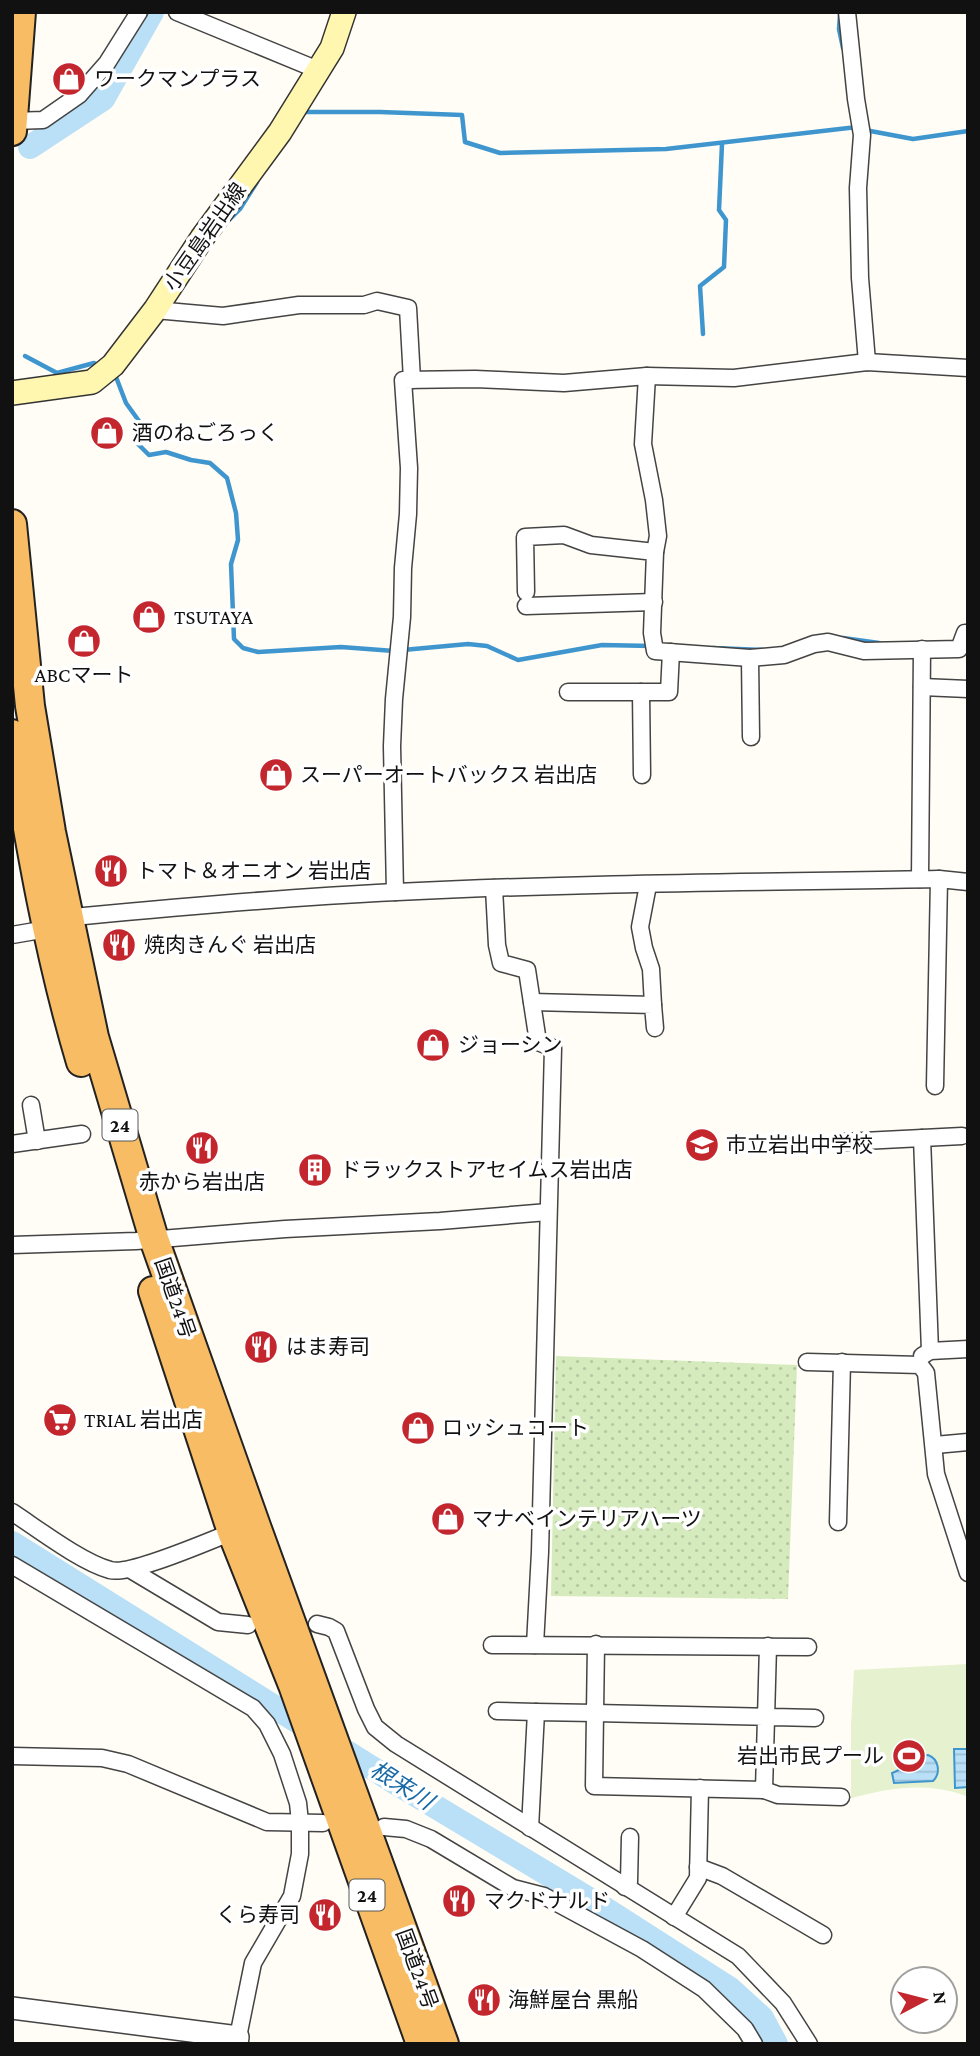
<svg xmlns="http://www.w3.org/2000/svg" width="980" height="2056" font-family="'Crimson Pro','Noto Sans JP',serif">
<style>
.park{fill:url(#park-dots)}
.pitch{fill:#e6f2cf}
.water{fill:url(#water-rules);stroke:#3f96cf;stroke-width:2}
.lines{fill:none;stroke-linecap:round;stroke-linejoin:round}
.stream{stroke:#3f96cf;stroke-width:4.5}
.river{stroke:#b9e0f7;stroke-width:24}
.minor-casing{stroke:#444;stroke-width:19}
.tertiary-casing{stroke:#444;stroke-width:24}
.secondary-casing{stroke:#333;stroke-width:26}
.trunk-casing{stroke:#222;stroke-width:32}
.minor{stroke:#fff;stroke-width:16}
.tertiary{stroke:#fff;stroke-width:21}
.secondary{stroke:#fff6b0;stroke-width:23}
.trunk{stroke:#f7bc64;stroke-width:28}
.labels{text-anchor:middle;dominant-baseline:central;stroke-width:7;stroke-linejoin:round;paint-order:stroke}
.shield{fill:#fff;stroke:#585858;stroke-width:2}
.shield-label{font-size:19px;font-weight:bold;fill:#111}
.poi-label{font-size:21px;fill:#111;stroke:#fff;text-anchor:start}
.street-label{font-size:21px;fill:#111;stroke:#fff}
.water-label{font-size:23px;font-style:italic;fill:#1768a6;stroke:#fff}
</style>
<defs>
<pattern id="park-dots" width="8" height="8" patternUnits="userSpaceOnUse" patternTransform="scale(1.75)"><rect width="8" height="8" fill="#d5ebbd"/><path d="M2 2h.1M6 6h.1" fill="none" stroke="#b6c8a1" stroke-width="1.8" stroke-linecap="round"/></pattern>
<pattern id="water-rules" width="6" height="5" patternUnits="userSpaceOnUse" patternTransform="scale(1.75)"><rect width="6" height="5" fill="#b9e0f7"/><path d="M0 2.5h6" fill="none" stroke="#9ebfd3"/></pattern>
</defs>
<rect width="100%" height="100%" fill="#fffdf5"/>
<!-- park -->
<polygon class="park" points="556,1356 797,1365 788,1599 551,1596"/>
<!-- pitch -->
<path class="pitch" d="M968,1664V1797C929,1781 890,1788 851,1798V1725L854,1670Z"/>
<!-- water -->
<g class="water">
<polygon points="954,1749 968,1749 968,1787 955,1788"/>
<path d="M928,1755C939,1759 941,1773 933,1781L894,1783L892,1773L903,1768V1761L907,1756Z"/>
</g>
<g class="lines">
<!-- stream -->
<g class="stream">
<polyline points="840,15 839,29 843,48"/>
<polyline points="301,112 380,112 462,115 465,142 500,153 666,149 857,127"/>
<polyline points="865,130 913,139 968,131"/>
<polyline points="227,222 240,209 257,182"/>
<polyline points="703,334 700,286 724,267 726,220 719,210 722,144"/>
<polyline points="25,356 57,373 94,363 98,365"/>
<polyline points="116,377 126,403 139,421 138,444 149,455 166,452 191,460 210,463 227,478 236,513 238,540 231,564 234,639 243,648 258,652 341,647 394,651"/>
<polyline points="843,638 879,643"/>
<polyline points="713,648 764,650"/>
<polyline points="403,650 468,644 487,646 518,660 602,645 652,646"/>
</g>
<!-- river -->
<g class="river">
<polyline points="30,147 103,99 152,12"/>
<polyline points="12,1543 396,1783 604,1908 729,1988 762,2018 776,2044"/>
</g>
<!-- minor casing -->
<g class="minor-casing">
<g id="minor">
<polyline points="177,12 318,70"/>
<polyline points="847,12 856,99 862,135 858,188 860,278 867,362"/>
<polyline points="13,121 43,120 79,95 107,63 139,12"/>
<polyline points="155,310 223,316 299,305 364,305 377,301 408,308 412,380"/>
<polyline points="647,376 643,444 654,500 658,536 655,552"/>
<polyline points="526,592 525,537 564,535 591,545 655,552 652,633 655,651 750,658 784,655 814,644 828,642 864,651 959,649 965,633 968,633"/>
<polyline points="526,606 654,602"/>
<polyline points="750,658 751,737"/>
<polyline points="922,687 968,689"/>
<polyline points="568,692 669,692 671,652"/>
<polyline points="641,692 642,775"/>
<polyline points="920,879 922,649"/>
<polyline points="648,885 640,927 644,948 651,969 653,1005"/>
<polyline points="494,888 497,945 501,963 527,970 538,1042 553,1048 540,1552 535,1645"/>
<polyline points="395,892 392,746 394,699 402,617 403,568 408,514 409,468 403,380 475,379 564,383 647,376 734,378 867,362 968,368"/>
<path d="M12,935L47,929L68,918L84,916C188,906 293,897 397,892C577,883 758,882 939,879L968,882"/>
<polyline points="532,1002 653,1005 655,1028"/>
<polyline points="935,1086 939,879"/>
<polyline points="31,1105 37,1141"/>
<polyline points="922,1138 930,1351"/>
<polyline points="843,1142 962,1136"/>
<polyline points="12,1144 82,1134"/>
<polyline points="12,1245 136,1241 285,1229 440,1221 548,1212"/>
<polyline points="922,1356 930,1351 968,1349"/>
<polyline points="807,1362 920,1365 926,1373 936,1474 968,1573"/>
<polyline points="935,1445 968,1442"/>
<path d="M12,1512C38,1529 81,1562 110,1570C129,1576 209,1541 232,1532"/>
<polyline points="838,1522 842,1362"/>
<polyline points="12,1565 253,1708 267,1724 282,1754 298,1803 300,1822 300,1854 292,1896 253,1963 238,2037"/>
<polyline points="131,1570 218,1622 248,1625"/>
<polyline points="317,1624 329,1627 336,1631 366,1709 375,1727 396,1744 738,1956 783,2003 809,2044"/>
<polyline points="492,1645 808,1647"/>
<polyline points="768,1646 764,1790 594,1786 595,1713 815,1718"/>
<polyline points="497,1711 536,1712"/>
<polyline points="12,1756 102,1758 128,1764 267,1822 323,1823"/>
<polyline points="764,1790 778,1795 841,1797"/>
<polyline points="384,1827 406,1829 431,1839 513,1888 544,1896 642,1949 704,1989 745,2029 754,2044"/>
<polyline points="530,1828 536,1712 595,1713 596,1644"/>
<polyline points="698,1867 722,1876 823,1935"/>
<polyline points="625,1887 629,1882 630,1837"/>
<polyline points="674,1917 698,1878 700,1788"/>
</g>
</g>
<!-- tertiary casing -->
<g class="tertiary-casing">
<polyline id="tertiary" points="12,2008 238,2037 237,2044"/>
</g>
<!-- secondary casing -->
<g class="secondary-casing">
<polyline id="secondary" points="12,393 92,382 113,365 155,310 202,238 280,132 332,48 344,12"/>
</g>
<!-- trunk casing -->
<g class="trunk-casing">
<g id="trunk">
<polyline points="12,131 21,12"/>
<polyline points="12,524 30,706 51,832 94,1037 154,1239 257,1529 444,2044"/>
<path d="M12,734C30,844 49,955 81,1062"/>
<polyline points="153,1291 232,1532 293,1685 421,2044"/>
</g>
</g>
<!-- minor -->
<use href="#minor" class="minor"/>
<!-- tertiary -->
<use href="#tertiary" class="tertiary"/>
<!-- secondary -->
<use href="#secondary" class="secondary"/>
<!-- trunk -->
<use href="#trunk" class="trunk"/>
</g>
<!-- icons -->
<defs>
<g id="shop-disc" transform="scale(1.75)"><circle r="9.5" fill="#c4262e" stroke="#fff"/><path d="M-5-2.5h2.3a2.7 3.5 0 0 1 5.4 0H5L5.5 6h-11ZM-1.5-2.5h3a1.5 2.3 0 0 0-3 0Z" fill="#fff"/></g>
<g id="restaurant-disc" transform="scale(1.75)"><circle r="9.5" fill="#c4262e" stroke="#fff"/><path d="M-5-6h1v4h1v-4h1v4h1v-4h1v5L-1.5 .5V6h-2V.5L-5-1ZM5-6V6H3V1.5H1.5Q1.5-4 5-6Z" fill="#fff"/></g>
<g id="school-disc" transform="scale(1.75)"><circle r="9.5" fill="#c4262e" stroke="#fff"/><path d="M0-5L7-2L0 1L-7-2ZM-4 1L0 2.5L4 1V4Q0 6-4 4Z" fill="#fff"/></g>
<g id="building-disc" transform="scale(1.75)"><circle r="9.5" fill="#c4262e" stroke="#fff"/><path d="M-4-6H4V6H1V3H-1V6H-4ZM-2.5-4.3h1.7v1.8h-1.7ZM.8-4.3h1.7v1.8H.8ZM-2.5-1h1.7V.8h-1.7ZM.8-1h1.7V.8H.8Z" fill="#fff"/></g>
<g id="supermarket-disc" transform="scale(1.75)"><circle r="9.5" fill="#c4262e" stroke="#fff"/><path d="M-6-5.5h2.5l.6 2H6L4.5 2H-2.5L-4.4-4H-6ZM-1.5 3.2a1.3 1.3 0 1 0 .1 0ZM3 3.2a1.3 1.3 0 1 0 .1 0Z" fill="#fff"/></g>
<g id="stadium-disc" transform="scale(1.75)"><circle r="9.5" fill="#c4262e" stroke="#fff"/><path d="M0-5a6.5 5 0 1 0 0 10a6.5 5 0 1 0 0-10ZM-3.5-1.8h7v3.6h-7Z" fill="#fff"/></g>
</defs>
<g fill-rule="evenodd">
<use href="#shop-disc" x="69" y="79"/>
<use href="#shop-disc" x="107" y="433"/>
<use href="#shop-disc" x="149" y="617"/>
<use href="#shop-disc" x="84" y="641"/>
<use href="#shop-disc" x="276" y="775"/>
<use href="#restaurant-disc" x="111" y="871"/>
<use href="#restaurant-disc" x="119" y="945"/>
<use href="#shop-disc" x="433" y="1045"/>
<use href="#school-disc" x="702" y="1145"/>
<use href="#restaurant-disc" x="202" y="1148"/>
<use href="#building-disc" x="315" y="1170"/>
<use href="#restaurant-disc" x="261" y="1347"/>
<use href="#supermarket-disc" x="60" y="1420"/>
<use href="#shop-disc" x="418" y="1428"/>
<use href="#shop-disc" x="448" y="1519"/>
<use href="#stadium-disc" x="909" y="1756"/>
<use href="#restaurant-disc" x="459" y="1901"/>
<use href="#restaurant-disc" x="325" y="1915"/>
<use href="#restaurant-disc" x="484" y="2000"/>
</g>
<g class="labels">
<!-- shield labels -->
<g class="shield">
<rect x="102.5" y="1109.5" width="35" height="31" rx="5"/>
<rect x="349.5" y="1879.5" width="35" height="31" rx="5"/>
</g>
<g class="shield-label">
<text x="120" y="1125">24</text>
<text x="367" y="1895">24</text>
</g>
<!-- poi labels -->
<g class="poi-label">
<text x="94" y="79">ワークマンプラス</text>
<text x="132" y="433">酒のねごろっく</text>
<text x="174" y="617">TSUTAYA</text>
<text x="84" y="675" text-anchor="middle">ABCマート</text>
<text x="300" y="775">スーパーオートバックス 岩出店</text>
<text x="136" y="871">トマト＆オニオン 岩出店</text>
<text x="144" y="945">焼肉きんぐ 岩出店</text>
<text x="458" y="1045">ジョーシン</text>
<text x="726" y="1145">市立岩出中学校</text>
<text x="340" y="1170">ドラックストアセイムス岩出店</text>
<text x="202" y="1182" text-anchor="middle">赤から岩出店</text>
<text x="286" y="1347">はま寿司</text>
<text x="84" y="1420">TRIAL 岩出店</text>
<text x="442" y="1428">ロッシュコート</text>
<text x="472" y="1519">マナベインテリアハーツ</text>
<text x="884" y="1756" text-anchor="end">岩出市民プール</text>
<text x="484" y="1901">マクドナルド</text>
<text x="300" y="1915" text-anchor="end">くら寿司</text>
<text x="508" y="2000">海鮮屋台 黒船</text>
</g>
<!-- street labels -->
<g class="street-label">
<text transform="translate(205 237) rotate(-55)">小豆島岩出線</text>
<text transform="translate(175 1298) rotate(71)">国道24号</text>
<text transform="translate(417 1969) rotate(70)">国道24号</text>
</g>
<!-- water labels -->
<g class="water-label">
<text transform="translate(402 1785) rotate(32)">根来川</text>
</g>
</g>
<!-- border -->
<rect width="980" height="2056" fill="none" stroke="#111111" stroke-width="28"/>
<!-- north arrow -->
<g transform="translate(924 2000) rotate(83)"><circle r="33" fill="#ffffff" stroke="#a0a0a0" stroke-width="2"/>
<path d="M0-5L12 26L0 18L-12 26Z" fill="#c4262e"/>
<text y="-10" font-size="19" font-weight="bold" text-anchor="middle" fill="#111111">N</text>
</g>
</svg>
